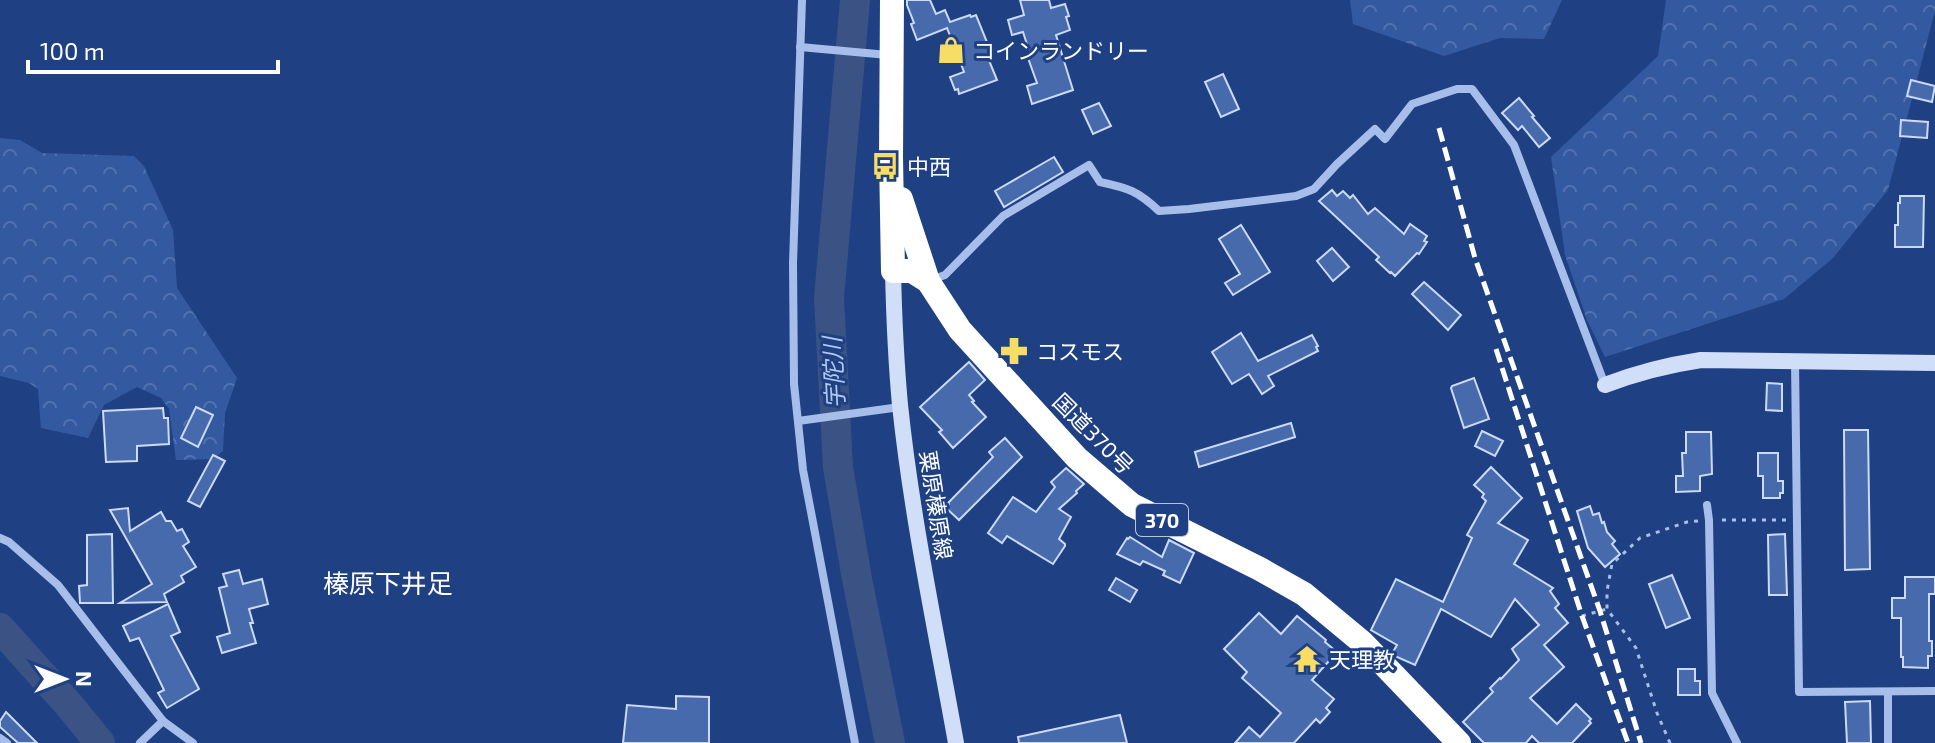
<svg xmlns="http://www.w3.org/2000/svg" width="1935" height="743" font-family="'Exo 2','Noto Sans JP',sans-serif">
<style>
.forest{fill:url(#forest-crowns)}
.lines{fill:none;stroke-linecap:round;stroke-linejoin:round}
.river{stroke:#3a5384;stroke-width:30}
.building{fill:#476aac;stroke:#cadaf7;stroke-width:2}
.path{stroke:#a6bee9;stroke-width:3;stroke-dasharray:4 6;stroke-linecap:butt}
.street{stroke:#a6bee9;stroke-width:8}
.secondary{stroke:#d1def7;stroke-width:16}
.highway{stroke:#fff;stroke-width:24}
.rail{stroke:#fff;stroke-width:5;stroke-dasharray:14 6;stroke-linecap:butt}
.labels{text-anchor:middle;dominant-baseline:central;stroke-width:6;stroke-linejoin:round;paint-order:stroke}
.shield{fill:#1f4183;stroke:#bcc6da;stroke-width:2}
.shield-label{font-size:20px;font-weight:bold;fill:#fff}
.poi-label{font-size:22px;fill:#fff;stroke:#1f4183;text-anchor:start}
.street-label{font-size:22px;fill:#fff;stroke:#1f4183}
.water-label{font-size:24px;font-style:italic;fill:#b1c8f1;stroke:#1f4183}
.quarter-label{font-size:26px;fill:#fff;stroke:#1f4183}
</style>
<defs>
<pattern id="forest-crowns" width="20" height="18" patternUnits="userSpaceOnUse" patternTransform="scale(2)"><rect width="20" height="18" fill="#3359a1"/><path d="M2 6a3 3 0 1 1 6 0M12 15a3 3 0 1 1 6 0" fill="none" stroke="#5272af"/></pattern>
</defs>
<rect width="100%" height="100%" fill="#1f4183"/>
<!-- forest -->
<g class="forest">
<polygon points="1350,0 1562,0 1544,39 1500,38 1444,56 1353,24"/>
<polygon points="1666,0 1935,0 1935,11 1888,190 1833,258 1784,299 1605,357 1587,320 1565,255 1551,157 1658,56"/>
<polygon points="0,138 20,140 42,153 134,156 144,166 173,230 177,288 237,378 225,413 223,451 213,459 176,460 169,409 161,398 137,387 104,405 88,438 41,428 38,389 29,383 0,376"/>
</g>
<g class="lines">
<!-- river -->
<g class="river">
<polyline points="855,0 829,298 838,467 857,579 890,743"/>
<polyline points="0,628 69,705 100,743"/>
</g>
</g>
<!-- building -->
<g class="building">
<polygon points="907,0 930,0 936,14 945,10 950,22 970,15 971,17 976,15 993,57 988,58 997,80 959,94 958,89 955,90 950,77 964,72 947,28 917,40 911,24 914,23 907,5"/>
<polygon points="1020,0 1049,0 1051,8 1065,4 1069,16 1066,17 1070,30 1056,35 1073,90 1032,104 1027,86 1037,83 1028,58 1031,57 1023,32 1012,35 1008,20 1024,15"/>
<polygon points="1223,74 1239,109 1221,117 1205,82"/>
<polygon points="1911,80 1935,86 1932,102 1907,96"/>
<polygon points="1519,98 1534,116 1532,117 1550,138 1539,147 1522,126 1518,130 1502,113"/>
<polygon points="1099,103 1111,126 1093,134 1082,110"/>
<polygon points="1901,120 1928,122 1927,138 1900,136"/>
<polygon points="1054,157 1063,172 1004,207 995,191"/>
<polygon points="1332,190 1337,196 1343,191 1350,198 1353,195 1368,214 1375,208 1404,234 1410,224 1427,236 1424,241 1427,242 1419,254 1417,253 1395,276 1391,272 1390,273 1376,260 1379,257 1319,201"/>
<polygon points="1900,196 1924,196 1923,247 1895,247 1895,225 1898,225 1898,203 1900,203"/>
<polygon points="1241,225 1270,272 1233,295 1225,283 1240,274 1219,239"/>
<polygon points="1332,248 1349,267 1333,281 1317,261"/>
<polygon points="1424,282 1461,315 1448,330 1412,294"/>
<polygon points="1241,333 1258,361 1312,335 1318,346 1316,347 1318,351 1268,376 1274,386 1262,394 1249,374 1232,384 1212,352"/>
<polygon points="969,362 985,380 969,395 974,401 972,402 986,417 953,448 939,432 942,430 920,407"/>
<polygon points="1474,378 1489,419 1464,428 1451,388 1452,386"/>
<polygon points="1767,383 1782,384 1782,411 1766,410"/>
<polygon points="196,407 213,415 198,447 181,438"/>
<polygon points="163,408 164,418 168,418 169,444 137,446 137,461 106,462 103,411"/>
<polygon points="1291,423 1295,437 1199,467 1195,452"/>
<polygon points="1844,430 1868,430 1870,569 1845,570"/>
<polygon points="1482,431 1503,441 1495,456 1475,446"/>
<polygon points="1686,432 1711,432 1712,474 1700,476 1700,491 1676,492 1676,476 1683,476 1682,453 1686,453"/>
<polygon points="1005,438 1022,457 959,520 946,508 949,504 948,503 993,457 989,452"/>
<polygon points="1758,453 1778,453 1778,481 1783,481 1783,493 1780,493 1780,498 1763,498 1763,476 1758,476"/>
<polygon points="213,455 225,461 200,507 188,501"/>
<polygon points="1491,467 1522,498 1498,523 1528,540 1514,564 1553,588 1550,591 1559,604 1555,608 1568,623 1544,645 1564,667 1530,698 1557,724 1576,704 1591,719 1589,721 1591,723 1572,743 1539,743 1532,736 1526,743 1484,743 1463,722 1493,692 1490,688 1500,678 1501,679 1519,660 1512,649 1539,625 1515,599 1491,637 1441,609 1415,665 1397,657 1393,652 1397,645 1371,630 1396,579 1443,602 1472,538 1467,535 1486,501 1482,497 1484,494 1474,485"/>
<polygon points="1066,468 1084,484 1076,491 1077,493 1059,509 1071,517 1059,539 1065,544 1065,546 1053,564 1007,536 1002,543 988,533 1013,497 1036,512 1055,487 1051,482"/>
<polygon points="1590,506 1593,515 1599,513 1602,523 1604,522 1607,532 1615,541 1612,544 1620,554 1605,567 1588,548 1577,511"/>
<polygon points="128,508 130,531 161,512 166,521 171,521 177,531 182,529 189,542 183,546 196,567 181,576 184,582 164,594 167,602 120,603 152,584 110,510"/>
<polygon points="112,534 113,603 80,603 79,586 87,585 87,535"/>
<polygon points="1785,534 1787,595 1769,595 1768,535"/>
<polygon points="1130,537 1162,557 1169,540 1194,553 1180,583 1163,575 1165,571 1143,561 1140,565 1117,554 1127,538 1128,539"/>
<polygon points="239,570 243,584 262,579 268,604 249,609 253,623 250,623 256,643 222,653 217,637 230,633 219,588 227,586 223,574"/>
<polygon points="1672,575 1690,618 1666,628 1649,584"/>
<polygon points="1905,577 1935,577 1935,594 1929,594 1929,641 1932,641 1932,656 1928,656 1928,668 1903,667 1903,657 1901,657 1901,618 1892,618 1892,598 1905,598"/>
<polygon points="1116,578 1137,590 1130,602 1109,590"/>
<polygon points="168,604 180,632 171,636 199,689 167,708 158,693 164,690 139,638 130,641 123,626"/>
<polygon points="1259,613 1281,634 1297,616 1326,640 1325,642 1337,652 1312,680 1334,699 1326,708 1330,712 1320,723 1316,719 1294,743 1235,743 1249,727 1260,737 1281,713 1242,678 1247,672 1224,649"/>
<polygon points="1678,669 1695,669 1695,681 1700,681 1700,695 1678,695"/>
<polygon points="676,696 709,697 709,743 623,743 627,705 676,709"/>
<polygon points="1870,701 1871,743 1847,743 1845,702"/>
<polygon points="6,712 37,743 18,743 0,727 0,721"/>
<polygon points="1120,715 1127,743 1019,743 1018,737"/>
</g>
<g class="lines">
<!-- path -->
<g class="path">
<polyline points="1722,520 1786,520"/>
<polyline points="1582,616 1607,609"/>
<polyline points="1670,743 1657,713 1636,648 1607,609 1607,591 1612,564 1640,538 1687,522 1698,521"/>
</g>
<!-- street -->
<g class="street">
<polyline points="802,0 793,263 794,384 803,470 855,743"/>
<polyline points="800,47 888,55"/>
<path d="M931,280L945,275L1003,216L1089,165L1100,182C1128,188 1138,191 1159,211L1189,209L1296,196L1314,189L1337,164L1375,129L1385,139L1412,104L1457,89H1472L1514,145L1605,385"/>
<polyline points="1795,361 1799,692 1935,691"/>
<polyline points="798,421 900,407"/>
<polyline points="1707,505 1709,520 1712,693 1737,743"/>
<polyline points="0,538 9,542 58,585 163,721 193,743"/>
<polyline points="1888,692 1888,743"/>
<polyline points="0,738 7,743"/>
<polyline points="140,743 163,721"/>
</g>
<!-- secondary -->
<g class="secondary">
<path d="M893,271C894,316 896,361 900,405C912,519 936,631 956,743"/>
<path d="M1605,385C1636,373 1668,365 1701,360L1935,363"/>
</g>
<!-- highway -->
<g class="highway">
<polyline points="892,0 891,157 893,271 912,271 928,281 960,330 1077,458 1132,505 1260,569 1304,594 1363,643 1459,743"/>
<polyline points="901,199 928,281"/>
</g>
<!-- rail -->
<g class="rail">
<polyline points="1439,128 1475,258 1600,611 1641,743"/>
<polyline points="1496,349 1582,616 1628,743"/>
</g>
</g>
<!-- icons -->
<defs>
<g id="shop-bare" transform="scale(2.16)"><path d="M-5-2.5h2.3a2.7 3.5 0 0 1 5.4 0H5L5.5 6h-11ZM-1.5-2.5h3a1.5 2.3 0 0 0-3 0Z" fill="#f7dc66" stroke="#1f4183" stroke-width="2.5" paint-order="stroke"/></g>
<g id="bus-bare" transform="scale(2.16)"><path d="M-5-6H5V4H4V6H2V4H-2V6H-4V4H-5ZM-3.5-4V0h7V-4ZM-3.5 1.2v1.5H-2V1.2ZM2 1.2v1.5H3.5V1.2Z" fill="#f7dc66" stroke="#1f4183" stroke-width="2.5" paint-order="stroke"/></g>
<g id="pharmacy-bare" transform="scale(2.16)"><path d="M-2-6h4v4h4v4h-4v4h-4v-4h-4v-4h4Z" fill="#f7dc66" stroke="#1f4183" stroke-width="2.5" paint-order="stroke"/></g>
<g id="temple-bare" transform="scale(2.16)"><path d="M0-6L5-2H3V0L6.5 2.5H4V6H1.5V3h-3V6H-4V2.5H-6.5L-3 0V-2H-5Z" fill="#f7dc66" stroke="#1f4183" stroke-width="2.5" paint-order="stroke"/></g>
</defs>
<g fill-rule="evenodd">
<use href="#shop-bare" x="951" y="50"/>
<use href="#bus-bare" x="885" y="166"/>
<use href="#pharmacy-bare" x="1014" y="351"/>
<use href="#temple-bare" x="1307" y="659"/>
</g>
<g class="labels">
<!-- shield labels -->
<rect class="shield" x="1136" y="504" width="52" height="32" rx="6"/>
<g class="shield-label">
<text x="1162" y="520">370</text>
</g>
<!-- poi labels -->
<g class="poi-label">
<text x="973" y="50">コインランドリー</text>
<text x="907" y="166">中西</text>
<text x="1036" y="351">コスモス</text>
<text x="1329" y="659">天理教</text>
</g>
<!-- street labels -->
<g class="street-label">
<text transform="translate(1094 433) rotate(45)">国道370号</text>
<text transform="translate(937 505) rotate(81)">粟原榛原線</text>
</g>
<!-- water labels -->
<g class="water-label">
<text transform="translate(833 373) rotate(-93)">宇陀川</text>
</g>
<!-- quarter labels -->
<g class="quarter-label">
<text x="388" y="582">榛原下井足</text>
</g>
</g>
<!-- north arrow -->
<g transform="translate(64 679) rotate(90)" stroke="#1f4183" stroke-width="6" paint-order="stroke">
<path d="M0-6L14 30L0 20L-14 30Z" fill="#ffffff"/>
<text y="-12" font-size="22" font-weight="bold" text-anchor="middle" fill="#ffffff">N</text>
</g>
<!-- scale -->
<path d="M28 60v12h250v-12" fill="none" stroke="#ffffff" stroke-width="4"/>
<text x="40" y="60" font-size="24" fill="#ffffff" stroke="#1f4183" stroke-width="6" paint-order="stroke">100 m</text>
</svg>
